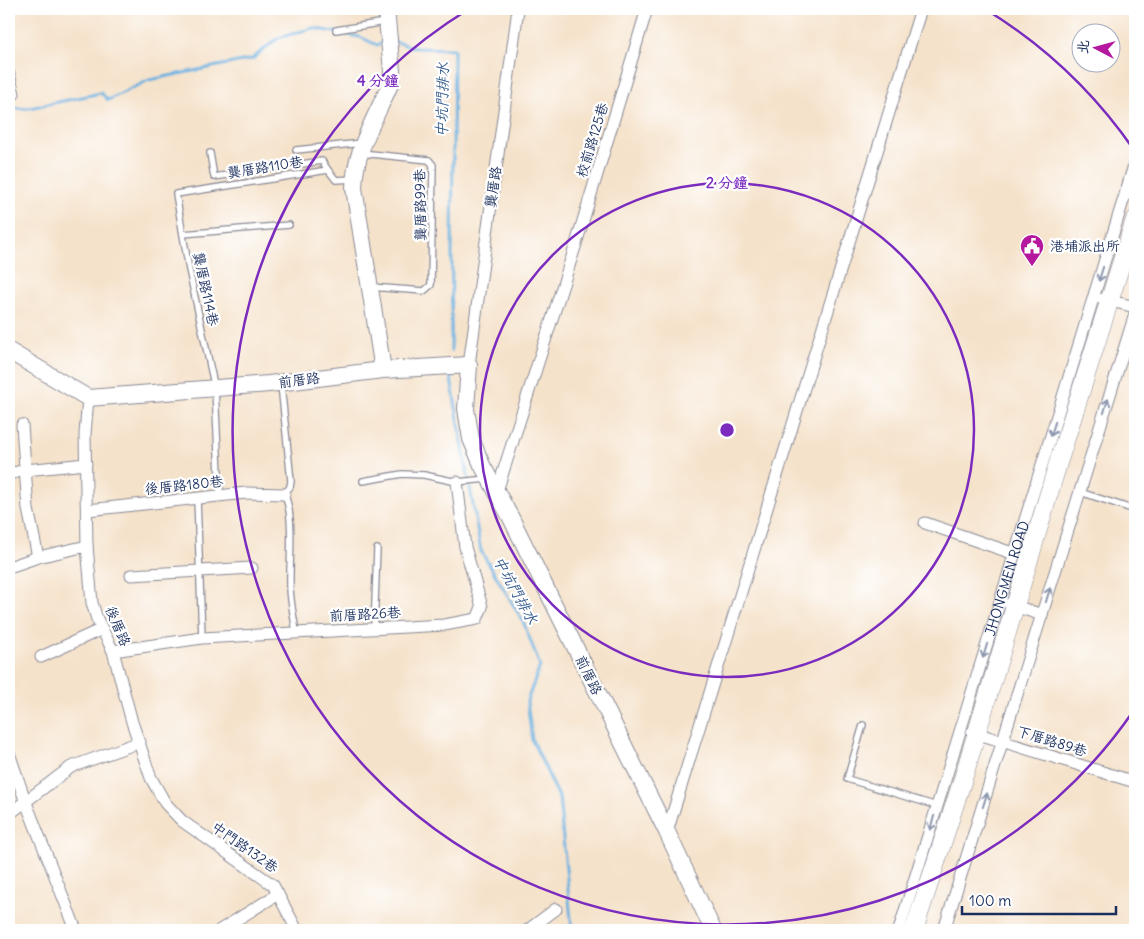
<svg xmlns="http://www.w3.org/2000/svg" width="1144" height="939" font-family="Delius,'LXGW WenKai TC',sans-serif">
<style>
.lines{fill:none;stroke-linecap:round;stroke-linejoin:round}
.stream{stroke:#69b0e0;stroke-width:3}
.lane-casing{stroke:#888894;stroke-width:8}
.street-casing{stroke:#888894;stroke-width:13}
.secondary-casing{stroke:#888894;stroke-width:18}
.primary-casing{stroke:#888894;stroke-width:19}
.lane{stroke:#fff;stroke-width:5.5}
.street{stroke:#fff;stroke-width:11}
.secondary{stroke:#fff;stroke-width:16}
.primary{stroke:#fff;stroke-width:18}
.oneway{stroke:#8d97ae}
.ring{fill:none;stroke:#7b2cbf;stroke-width:2.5}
.labels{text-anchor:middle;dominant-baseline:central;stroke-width:4.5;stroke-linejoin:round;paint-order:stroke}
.street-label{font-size:14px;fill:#1b2f5e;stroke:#fff}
.poi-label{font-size:14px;fill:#1b2f5e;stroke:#fff;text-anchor:start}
.water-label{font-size:15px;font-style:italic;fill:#365c8c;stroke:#fff}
.centre{fill:#7b2cbf;stroke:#fff;stroke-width:2.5}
.ring-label{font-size:15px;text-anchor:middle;font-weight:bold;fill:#7b2cbf;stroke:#fff;stroke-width:4.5;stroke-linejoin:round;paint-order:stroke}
</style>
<rect width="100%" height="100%" fill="#fff"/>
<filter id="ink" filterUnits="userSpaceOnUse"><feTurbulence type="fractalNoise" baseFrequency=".02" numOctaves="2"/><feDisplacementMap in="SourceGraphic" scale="10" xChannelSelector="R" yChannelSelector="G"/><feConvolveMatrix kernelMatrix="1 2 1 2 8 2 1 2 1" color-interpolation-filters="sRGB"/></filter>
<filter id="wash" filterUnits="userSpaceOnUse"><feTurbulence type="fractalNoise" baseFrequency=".0096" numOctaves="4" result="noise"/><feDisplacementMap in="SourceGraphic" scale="20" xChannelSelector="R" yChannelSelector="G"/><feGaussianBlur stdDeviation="1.12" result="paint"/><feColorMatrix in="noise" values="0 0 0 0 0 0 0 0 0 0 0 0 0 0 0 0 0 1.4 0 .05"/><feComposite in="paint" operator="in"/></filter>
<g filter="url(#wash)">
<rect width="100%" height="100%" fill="#f5e2ca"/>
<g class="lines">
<!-- stream -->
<g class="stream">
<polyline points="393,41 416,48 454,49 451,351"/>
<polyline points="9,109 29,108 101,93 108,100 149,80 252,59 278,38 313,28 360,37 377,45 385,43"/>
<polyline points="450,373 481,551 523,621 540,666 527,701 532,740 559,797 572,930"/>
</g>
</g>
</g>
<g filter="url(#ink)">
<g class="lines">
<!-- lane casing -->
<g class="lane-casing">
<g id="lane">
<polyline points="336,30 385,22"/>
<polyline points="296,150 362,143"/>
<polyline points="210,153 214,177 322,161 328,170"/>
<polyline points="361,153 429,160 433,165 431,285 424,291 370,287"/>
<polyline points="183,234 289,225"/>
<path d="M281,385L291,481L290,487L284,494C295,513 289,563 290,586C290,601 294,617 296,632"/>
<polyline points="363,481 402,474 424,475 457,482 487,479"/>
<polyline points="1080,492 1135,510"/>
<polyline points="220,496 215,389 189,270 176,194 328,170 336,180 353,179"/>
<polyline points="197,498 202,638"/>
<polyline points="374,630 377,549"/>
<polyline points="863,725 847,779 937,806"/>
</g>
</g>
<!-- street casing -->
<g class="street-casing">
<g id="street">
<polyline points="9,74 14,94"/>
<polyline points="1103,299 1135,307"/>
<polyline points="469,365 518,9"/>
<polyline points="88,398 85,434 87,546 92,603 97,619 113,651 132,722 151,778 165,803 182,821 273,885 297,930"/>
<polyline points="22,425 28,509 38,557"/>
<polyline points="9,474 25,470 86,464"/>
<polyline points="497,491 576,244 647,9"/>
<polyline points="88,510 246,493 284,494"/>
<polyline points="925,523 1015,554"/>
<polyline points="9,567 38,557 87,546"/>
<polyline points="131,575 252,568"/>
<polyline points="1009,604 1042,615"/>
<polyline points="113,651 202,638 444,625 477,619 482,607 465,547 457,482"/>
<polyline points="41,657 102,629"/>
<polyline points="972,732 1135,782"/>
<polyline points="9,753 25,800 76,930"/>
<polyline points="9,814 71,767 140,742"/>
<polyline points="667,832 921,9"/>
<polyline points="220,930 278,894"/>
<polyline points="528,930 556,909"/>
<path id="s1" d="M899,930L1135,162"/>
<polyline points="944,930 1135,314"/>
</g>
</g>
<!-- secondary casing -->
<g class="secondary-casing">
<g id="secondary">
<polyline points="9,351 88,398 269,384 383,370 469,365 466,409 471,439 482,465 511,518 667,832 713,930"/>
<path d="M383,370L354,188C354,151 377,116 391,82L392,71L386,9"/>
</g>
</g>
<!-- primary casing -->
<g class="primary-casing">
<polyline id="primary" points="914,930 962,782 1059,460 1135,220"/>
</g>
<!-- lane -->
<use href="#lane" class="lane"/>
<!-- street -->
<use href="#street" class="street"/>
<!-- secondary -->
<use href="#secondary" class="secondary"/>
<!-- primary -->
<use href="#primary" class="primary"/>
</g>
<!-- one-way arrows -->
<defs><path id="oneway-shaft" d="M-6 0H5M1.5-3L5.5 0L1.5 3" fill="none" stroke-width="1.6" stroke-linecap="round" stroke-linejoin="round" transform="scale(1.25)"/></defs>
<g class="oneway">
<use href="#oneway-shaft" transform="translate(1101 274) rotate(107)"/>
<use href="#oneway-shaft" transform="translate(1106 406) rotate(-73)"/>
<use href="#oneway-shaft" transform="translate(1053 429) rotate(107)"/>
<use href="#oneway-shaft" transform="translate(1048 595) rotate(-73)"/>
<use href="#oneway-shaft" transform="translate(985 651) rotate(107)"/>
<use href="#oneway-shaft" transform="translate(985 800) rotate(-73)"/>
<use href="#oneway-shaft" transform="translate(932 823) rotate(107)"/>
</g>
</g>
<!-- distance rings -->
<g class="ring">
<circle cx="727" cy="430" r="247"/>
<path d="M1134 710A494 494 0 1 1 469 9M985 9A494 494 0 0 1 1134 150"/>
</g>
<!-- icons -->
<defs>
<g id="civic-pin" transform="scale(1.25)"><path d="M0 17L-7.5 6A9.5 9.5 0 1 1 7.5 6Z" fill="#b5179e" stroke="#fff"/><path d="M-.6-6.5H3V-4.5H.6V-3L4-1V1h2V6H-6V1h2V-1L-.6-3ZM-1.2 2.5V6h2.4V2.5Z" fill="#fff"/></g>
</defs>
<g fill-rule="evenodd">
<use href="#civic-pin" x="1032" y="246"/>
</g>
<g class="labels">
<!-- street labels -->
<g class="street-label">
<text transform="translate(592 140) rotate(-73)">校前路125巷</text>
<text transform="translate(265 167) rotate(-9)">龔厝路110巷</text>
<text transform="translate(493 187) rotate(-82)">龔厝路</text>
<text transform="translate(420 205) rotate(-91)">龔厝路99巷</text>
<text transform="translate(206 289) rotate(78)">龔厝路114巷</text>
<text transform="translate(299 380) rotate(-7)">前厝路</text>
<text transform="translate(184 485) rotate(-6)">後厝路180巷</text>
<text stroke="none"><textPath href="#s1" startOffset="368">JHONGMEN ROAD</textPath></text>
<text transform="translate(365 614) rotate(-3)">前厝路26巷</text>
<text transform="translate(118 626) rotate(67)">後厝路</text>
<text transform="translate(589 675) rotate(64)">前厝路</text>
<text transform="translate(1052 741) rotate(17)">下厝路89巷</text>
<text transform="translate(245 847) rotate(35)">中門路132巷</text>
</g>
<!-- poi labels -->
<g class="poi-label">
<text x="1050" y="246">港埔派出所</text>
</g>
<!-- water labels -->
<g class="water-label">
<text transform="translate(442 100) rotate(-89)">中坑門排水</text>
<text transform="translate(516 590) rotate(61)">中坑門排水</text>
</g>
</g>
<circle cx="727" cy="430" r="8" class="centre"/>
<g class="ring-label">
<text x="378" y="86">4 分鐘</text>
<text x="727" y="188">2 分鐘</text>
</g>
<!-- margin -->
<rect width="1144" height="939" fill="none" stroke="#fff" stroke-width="30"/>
<!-- north arrow -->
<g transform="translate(1096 48) rotate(276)"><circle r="24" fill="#ffffff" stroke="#a4acbf"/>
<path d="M0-4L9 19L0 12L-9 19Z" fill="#b5179e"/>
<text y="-8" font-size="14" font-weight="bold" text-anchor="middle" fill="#1b2f5e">北</text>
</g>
<!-- scale -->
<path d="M962 906v8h154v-8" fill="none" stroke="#1b2f5e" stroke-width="2.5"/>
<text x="969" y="906" font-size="15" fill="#1b2f5e" stroke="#ffffff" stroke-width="4" paint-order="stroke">100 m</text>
</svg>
